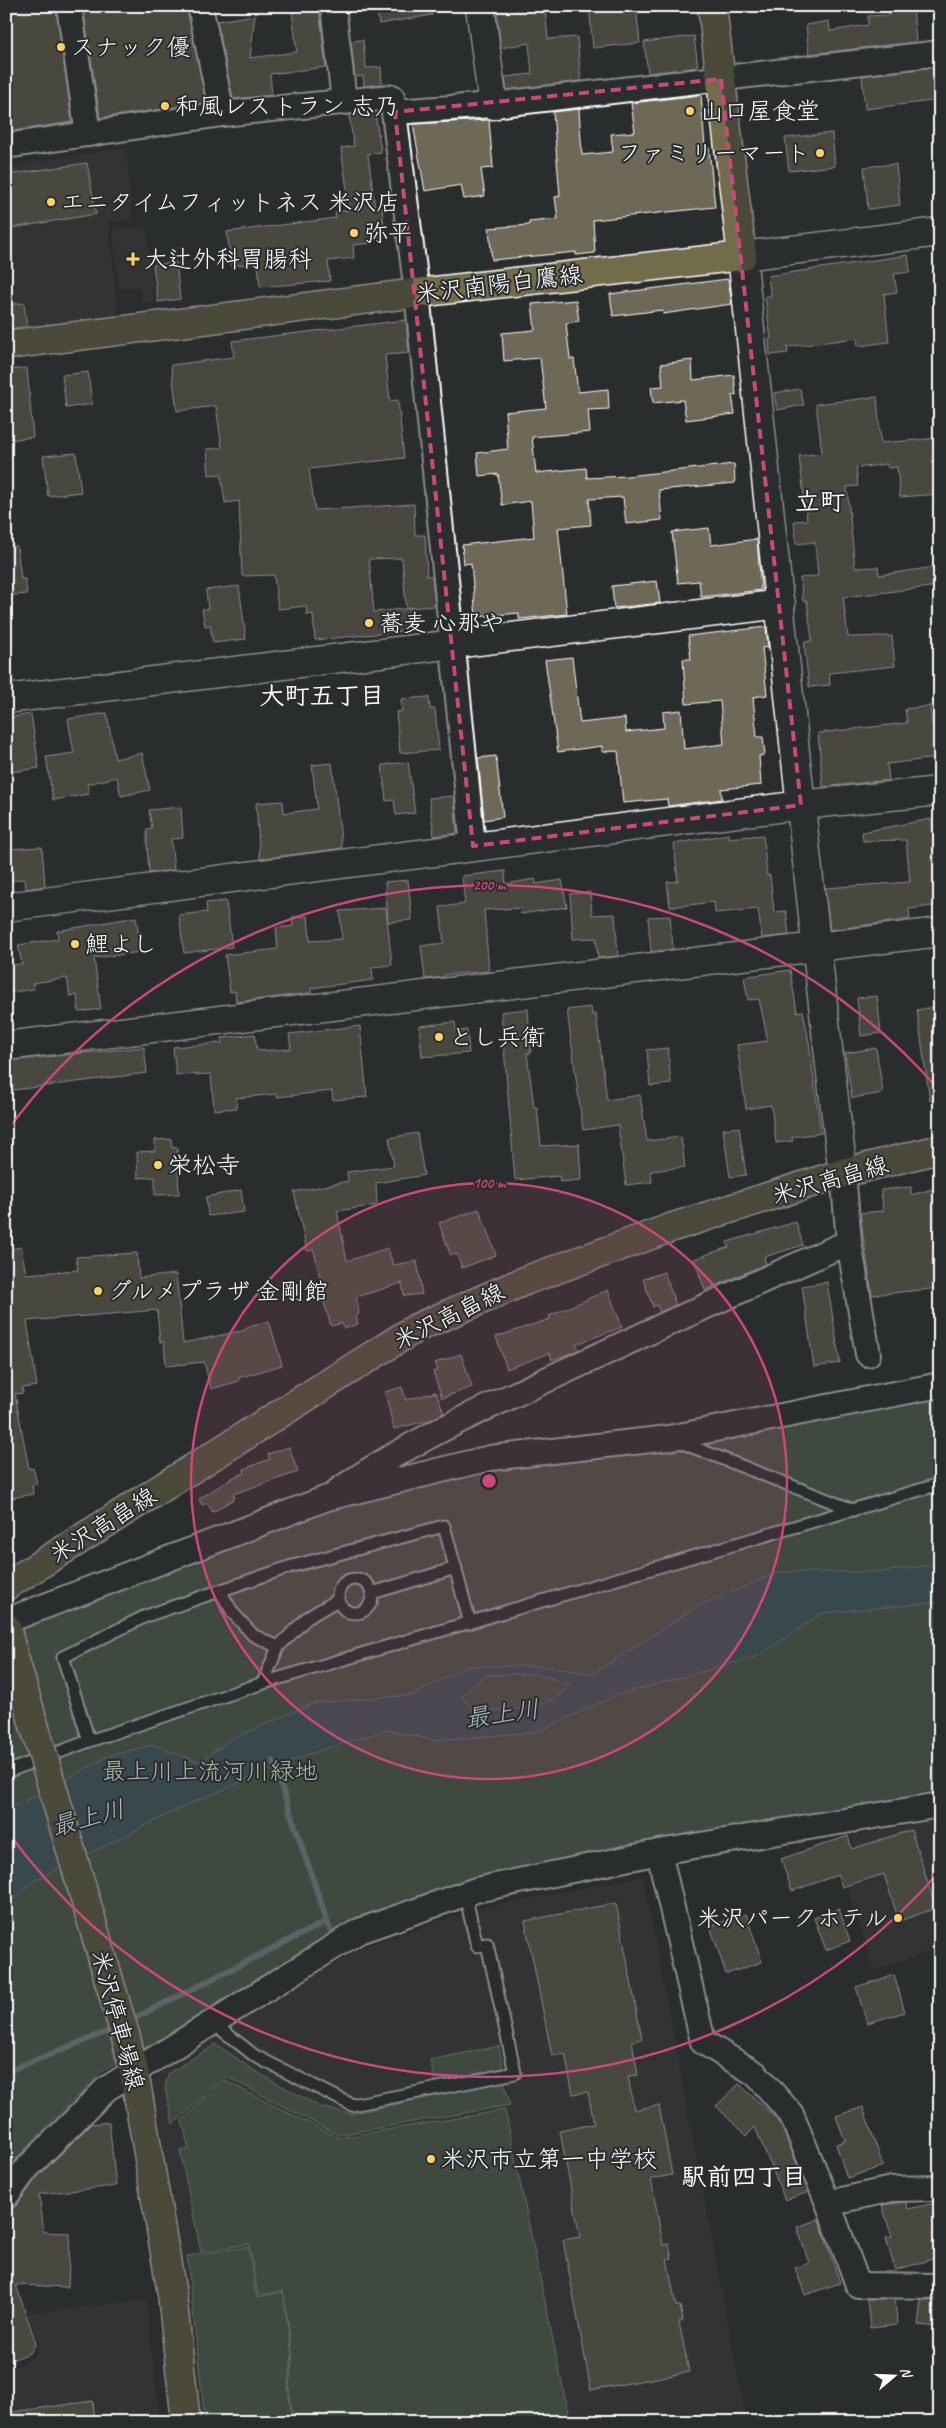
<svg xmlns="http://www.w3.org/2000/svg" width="946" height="2428" font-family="Caveat,'Klee One',sans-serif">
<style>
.built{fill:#3e3e3a}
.green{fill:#5b6c55;stroke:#adb6aa}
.water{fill:#4e6773;stroke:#95a4ab;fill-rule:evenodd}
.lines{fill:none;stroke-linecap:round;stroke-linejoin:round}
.stream{stroke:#95a4ab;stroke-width:6}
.building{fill:#6e6757;stroke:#fff}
.lane-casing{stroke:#fff;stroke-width:15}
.street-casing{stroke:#fff;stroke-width:28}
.secondary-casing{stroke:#fff;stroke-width:31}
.primary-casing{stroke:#fff;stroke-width:31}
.lane{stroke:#2a2d2e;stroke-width:11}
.street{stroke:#2a2d2e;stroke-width:24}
.secondary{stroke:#2a2d2e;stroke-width:28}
.primary{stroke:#726c4b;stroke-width:28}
.primary-bridge-casing{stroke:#fff;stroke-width:31;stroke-linecap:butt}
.primary-bridge{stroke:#726c4b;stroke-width:28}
.marked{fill:none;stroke:#ce467c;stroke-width:4;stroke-dasharray:10 6;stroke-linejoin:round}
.ring{fill:none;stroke:#ce467c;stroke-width:2.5}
.poi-dot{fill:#ffd166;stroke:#2a2d2e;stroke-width:2}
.labels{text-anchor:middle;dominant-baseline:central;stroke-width:4;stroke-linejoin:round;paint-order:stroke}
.poi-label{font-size:24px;fill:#fff;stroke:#2a2d2e;text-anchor:start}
.street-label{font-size:24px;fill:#fff;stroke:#2a2d2e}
.park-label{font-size:24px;fill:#adb6aa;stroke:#2a2d2e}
.neighbourhood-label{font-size:25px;font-weight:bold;fill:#fff;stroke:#2a2d2e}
.water-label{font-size:25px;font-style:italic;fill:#afbbc0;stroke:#2a2d2e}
.centre{fill:#ce467c;stroke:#2a2d2e;stroke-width:2.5}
.ring-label{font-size:15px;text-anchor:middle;font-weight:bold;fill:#ce467c;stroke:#2a2d2e;stroke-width:4;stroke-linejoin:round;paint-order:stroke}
</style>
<rect width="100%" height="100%" fill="#2a2d2e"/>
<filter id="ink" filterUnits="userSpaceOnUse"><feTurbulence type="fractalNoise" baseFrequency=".02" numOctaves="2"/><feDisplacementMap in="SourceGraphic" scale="10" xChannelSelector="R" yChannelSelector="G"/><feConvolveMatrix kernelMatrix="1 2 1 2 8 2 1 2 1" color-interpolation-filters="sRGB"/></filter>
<g filter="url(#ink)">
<!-- built -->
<g class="built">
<polygon points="126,148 133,220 109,222 118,319 29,328 25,302 6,305 6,166"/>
<polygon points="146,226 154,302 142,303 140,287 119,289 113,230"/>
<polygon points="940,1820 940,1948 874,1970 847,1889 867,1882 852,1836"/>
<polygon points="643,1876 746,2418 729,2422 201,2422 179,2233 151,2084 165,2066 365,1946 480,1908"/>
<polygon points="146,2300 160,2422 6,2422 6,2372 35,2357 40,2346 28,2313"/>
</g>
<!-- green -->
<g class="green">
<polygon points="940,1392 940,1799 352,1923 167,2036 100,2073 25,2149 6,2175 6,1636 36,1620 328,1509 491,1468"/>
<polygon points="216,2044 253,2070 320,2107 350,2114 504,2081 510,2105 338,2135 227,2077 173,2124 165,2088 169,2073"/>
<polygon points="499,2046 503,2068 435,2082 430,2060"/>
<polygon points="225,2081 339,2138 505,2110 570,2422 293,2422 289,2386 293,2356 283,2291 258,2295 249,2244 201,2252 180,2151 189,2149 182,2120"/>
<polygon points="248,2247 257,2297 283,2292 292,2355 288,2385 292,2422 205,2422 187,2256"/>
</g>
<!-- water -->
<path class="water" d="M940,1564V1602L822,1613L758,1656L614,1696L537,1732L434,1740L386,1730L309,1754L189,1804L33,1881L6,1905V1811L109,1756L153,1745L198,1762L232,1739L315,1703L413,1695L467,1666H545L593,1674L698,1606L779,1572H880ZM536,1674L569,1684C551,1712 502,1711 472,1709L461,1697L486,1675Z"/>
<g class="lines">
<!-- stream -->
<g class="stream">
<polyline points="273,1761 330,1930"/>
<polyline points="127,2022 327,1921"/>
<polyline points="6,2072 116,2028"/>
</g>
</g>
<!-- building -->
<g class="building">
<polygon points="6,6 56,6 72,122 6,132"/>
<polygon points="83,6 187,6 206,103 100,118"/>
<polygon points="376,6 431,6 432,15 379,24"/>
<polygon points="496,6 516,6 517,11 545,8 548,39 577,37 581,81 507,90 505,77 532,74 529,43 501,48"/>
<polygon points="589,6 636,6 640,43 593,48"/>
<polygon points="319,8 326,67 270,74 272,95 233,99 217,21 255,15 250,58 297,52 292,12"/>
<polygon points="913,8 916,42 809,54 806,25 829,21 830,31 868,25 868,16 889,15 889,9"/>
<polygon points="694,36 698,67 648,73 644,42"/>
<polygon points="363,40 366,68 381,67 382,84 364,86 363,76 355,77 351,41"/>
<polygon points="935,67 940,100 865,109 862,76"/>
<polygon points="701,95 705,148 709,148 715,207 593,220 595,253 576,255 576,252 492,260 489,228 529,225 529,222 558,219 555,197 560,196 553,112 579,109 582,155 613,152 611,134 635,132 631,103"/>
<polygon points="375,112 381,152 368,154 375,208 382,207 385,237 371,238 372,243 353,245 354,258 328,261 330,281 260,287 258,263 231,266 227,232 336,218 335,212 350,210 341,148 354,146 349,115"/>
<polygon points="489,120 493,168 481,169 485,196 464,199 461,185 425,191 413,124"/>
<polygon points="832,133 835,166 789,171 785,138"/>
<polygon points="87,163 96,214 12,228 6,175"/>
<polygon points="896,164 900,205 868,209 864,167"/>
<polygon points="908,255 910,272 894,274 897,292 884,294 889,342 858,346 857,338 787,347 788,353 770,355 769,339 771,339 765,296 771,296 768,276"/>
<polygon points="176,262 180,299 158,302 153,265"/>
<polygon points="728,279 732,304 663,314 662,310 613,316 610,294"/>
<polygon points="576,300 579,321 566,323 570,359 574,359 578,392 608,389 609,409 588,410 590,432 532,437 536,473 586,468 587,478 628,476 734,464 735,483 659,490 662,520 626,524 623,497 589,499 591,525 558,528 567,614 519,619 519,613 476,617 471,563 464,564 462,545 534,537 531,501 502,505 498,474 479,476 477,453 508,449 505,412 546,408 540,358 504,361 502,333 535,330 532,304"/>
<polygon points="24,303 27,327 6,329 6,305"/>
<polygon points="406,320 409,353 385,355 390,401 398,400 404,458 309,469 315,510 414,504 415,535 425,535 427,576 432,576 435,606 406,608 402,558 369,559 374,612 413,608 415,630 315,640 313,614 307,615 306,606 278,609 274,575 242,576 239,501 225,503 221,474 209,475 207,449 222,448 216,406 177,411 171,365 234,357 232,341"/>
<polygon points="692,360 693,380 734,375 736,395 732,395 735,414 686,420 683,400 653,403 651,387 663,386 661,364"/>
<polygon points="27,368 33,437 9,440 6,407 11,407 7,370"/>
<polygon points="88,372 92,404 66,408 62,375"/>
<polygon points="800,389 804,405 777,410 774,393"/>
<polygon points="877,397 881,443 940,438 940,494 900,497 897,467 888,468 887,464 856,468 858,486 847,487 855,568 878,567 879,575 936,567 939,586 843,597 848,637 892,636 895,666 829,673 830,685 809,687 804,642 812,641 807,601 803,601 800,578 818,576 815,542 796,544 794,521 807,520 799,456 822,453 816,404"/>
<polygon points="76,453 81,492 48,496 43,456"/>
<polygon points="709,528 711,545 757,539 761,590 701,597 699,581 678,583 672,532"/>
<polygon points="6,546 17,546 21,579 25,579 27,594 6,596"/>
<polygon points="657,581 660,603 614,608 612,586"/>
<polygon points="239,586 246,639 213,643 210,625 205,626 202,609 208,609 206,590"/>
<polygon points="766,627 768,647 762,648 767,695 753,697 757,737 763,737 765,755 759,756 761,785 721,789 722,799 668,806 667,799 623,803 618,751 602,752 602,746 558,752 545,660 572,657 580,723 625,718 626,732 664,728 663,712 681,710 684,749 724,744 720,701 686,704 683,659 691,659 688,636"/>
<polygon points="429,697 430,709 435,709 439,750 400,753 396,712 402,711 401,699"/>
<polygon points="930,706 936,758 887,764 889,780 823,787 818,733 907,723 905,709"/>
<polygon points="107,713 115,759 142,753 150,790 121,796 117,777 87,784 89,794 53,800 46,757 74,753 68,719"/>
<polygon points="31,714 39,768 11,772 6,742 6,739 9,739 7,718"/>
<polygon points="496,756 503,817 484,820 478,758"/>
<polygon points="408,762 415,813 396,815 394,800 386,801 382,765"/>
<polygon points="332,763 342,848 260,859 256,803 283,801 284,813 317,809 312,765"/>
<polygon points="454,796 457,833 434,836 429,798"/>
<polygon points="181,807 183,838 171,839 174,870 149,873 147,845 147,829 152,828 149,810"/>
<polygon points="931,819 940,886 940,905 909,909 910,919 830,930 825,888 910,882 906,840 863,841 862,832"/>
<polygon points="729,834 729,838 763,835 767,876 770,875 774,912 786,911 789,935 762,938 758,909 715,913 714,902 670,907 667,882 678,881 674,844"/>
<polygon points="42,847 45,886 26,889 25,879 6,881 6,849"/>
<polygon points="505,871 506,884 535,879 536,884 562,880 567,907 521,914 520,908 484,910 489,971 444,975 444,977 425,979 421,946 444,943 440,907 465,904 462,876"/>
<polygon points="408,880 412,920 388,922 385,882"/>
<polygon points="590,892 592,915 615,914 618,956 598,958 596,938 573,939 570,894"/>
<polygon points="226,901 232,947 184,953 179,915 207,912 206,903"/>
<polygon points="386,908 392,965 372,967 373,980 311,988 311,993 236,1002 235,991 230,992 225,955 278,949 276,928 293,926 292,917 308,916 310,941 342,939 340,911"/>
<polygon points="670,916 673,949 651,952 648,917"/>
<polygon points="136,917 141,952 94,958 101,1009 79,1012 77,995 70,996 67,978 33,983 34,989 6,993 6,965 22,964 18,945 58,939 57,931"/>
<polygon points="790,970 797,1012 803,1011 809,1042 821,1133 792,1137 793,1141 776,1143 771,1105 746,1109 737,1045 768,1041 759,999 748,1000 744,977"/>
<polygon points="877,996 881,1033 861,1036 857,998"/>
<polygon points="940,1006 940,1100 930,1101 917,1010"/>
<polygon points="591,1007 592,1015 596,1014 607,1100 640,1095 647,1141 681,1137 685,1167 651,1171 652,1182 626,1185 618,1125 583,1130 567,1010"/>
<polygon points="528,1009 531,1053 527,1053 534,1107 537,1107 541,1146 579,1144 581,1180 560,1182 559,1176 515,1180 501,1012"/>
<polygon points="455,1022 456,1031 467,1030 469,1053 422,1057 419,1026"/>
<polygon points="360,1026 367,1097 333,1100 332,1091 277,1097 277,1094 236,1098 237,1108 214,1110 211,1074 176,1075 173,1047 222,1043 222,1038 255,1034 257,1051 291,1049 289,1034"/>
<polygon points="144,1047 147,1073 6,1091 6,1061"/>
<polygon points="668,1048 671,1084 650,1086 647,1050"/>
<polygon points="876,1048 883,1093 852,1098 845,1053"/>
<polygon points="739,1127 746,1175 730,1177 723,1129"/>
<polygon points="417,1133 424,1175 376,1183 377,1205 337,1211 347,1261 388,1248 393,1265 417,1261 422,1294 404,1296 402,1283 356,1297 359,1314 356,1315 358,1324 344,1329 342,1323 331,1326 321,1292 323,1291 314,1250 307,1251 294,1192 348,1181 347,1172 394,1166 389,1138"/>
<polygon points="171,1139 172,1148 177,1147 179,1194 155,1195 155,1177 138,1178 137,1152 155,1151 155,1140"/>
<polygon points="911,1187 911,1195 940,1187 940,1288 872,1295 860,1213 883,1211 881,1190"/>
<polygon points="241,1190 244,1212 208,1216 206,1197"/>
<polygon points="479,1209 496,1255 462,1268 457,1254 451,1256 439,1223"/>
<polygon points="796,1222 803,1245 764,1257 766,1264 705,1290 694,1259 729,1247 727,1242"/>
<polygon points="21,1247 26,1274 78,1270 76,1257 137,1253 139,1278 176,1274 183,1343 246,1330 246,1328 269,1321 282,1365 238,1378 239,1381 211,1389 204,1362 166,1366 164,1342 160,1342 157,1310 27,1321 37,1386 22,1388 23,1393 15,1394 29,1469 33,1468 37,1484 32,1485 33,1494 11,1498 6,1472 6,1250"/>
<polygon points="664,1272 676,1305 660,1312 657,1305 653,1307 643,1279"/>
<polygon points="827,1282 840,1363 814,1367 802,1286"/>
<polygon points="608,1290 622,1327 576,1344 579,1350 552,1360 550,1353 507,1369 496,1337 550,1319 549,1316"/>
<polygon points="461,1354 472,1387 442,1398 433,1372 438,1370 435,1363"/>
<polygon points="402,1387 406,1400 436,1392 444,1413 430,1420 394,1429 385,1392"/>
<polygon points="289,1447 298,1472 233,1494 235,1498 213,1512 207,1503 202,1505 199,1499 234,1477 245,1473 244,1469 270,1459 268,1454"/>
<polygon points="911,1830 936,1908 899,1921 884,1874 842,1887 838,1875 792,1891 781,1859 848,1836 852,1849"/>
<polygon points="616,1903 642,2039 632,2041 638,2075 628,2076 634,2110 659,2105 672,2175 651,2179 663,2245 669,2244 672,2258 667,2259 676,2306 680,2306 683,2321 679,2322 689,2372 591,2390 563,2240 580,2237 560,2131 594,2124 588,2092 573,2094 565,2054 552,2056 525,1921"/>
<polygon points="839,1909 850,1941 826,1950 814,1918"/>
<polygon points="746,1914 762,1962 726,1974 710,1926"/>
<polygon points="894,1975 905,2012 867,2023 856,1987"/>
<polygon points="739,2084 779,2121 809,2192 785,2200 755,2127 746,2136 716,2106"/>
<polygon points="863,2107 883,2166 847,2178 836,2144 845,2141 836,2116"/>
<polygon points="109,2122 116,2186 39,2194 44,2232 70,2233 68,2287 16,2285 36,2343 30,2353 6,2362 6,2209 17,2205 37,2177 91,2124"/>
<polygon points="906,2202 908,2209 940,2202 940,2257 895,2270 886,2238 892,2237 882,2205"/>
<polygon points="819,2219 840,2283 805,2295 795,2268 809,2263 797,2227"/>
<polygon points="867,2299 895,2299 897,2325 870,2328"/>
<polygon points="921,2300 940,2300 940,2327 918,2325"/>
<polygon points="93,2401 95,2422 14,2422 13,2412"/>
</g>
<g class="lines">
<!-- lane casing -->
<g class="lane-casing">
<g id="lane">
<polyline points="675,1440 853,1510"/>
<circle cx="355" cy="1596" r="17"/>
<polyline points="220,1591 233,1613 253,1635 278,1647"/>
<polyline points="372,1593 456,1568"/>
<polyline points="263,1683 278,1647 307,1618 339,1599"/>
<polyline points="89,1741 263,1683 940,1484"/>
<polyline points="6,1772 89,1741 63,1657 146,1616 289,1567 444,1526 470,1623"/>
<polyline points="213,2023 255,2056 352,2105 515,2073 487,1944 477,1946 465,1894"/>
</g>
</g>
<!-- street casing -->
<g class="street-casing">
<g id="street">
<polyline points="69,6 88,134"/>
<polyline points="200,6 222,114"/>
<polyline points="333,6 344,101"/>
<polyline points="395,112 493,105 940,53"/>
<polyline points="6,146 222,114 392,97 417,293 473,846"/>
<polyline points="843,1173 849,1242 868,1354"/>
<path d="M339,1490C404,1445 474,1413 546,1380C646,1333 747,1287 849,1242"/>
<polyline points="6,1621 327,1498 490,1458 669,1438 940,1385"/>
<polyline points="659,1852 703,2042 756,2074 791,2114 828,2203 858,2285 940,2286"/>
<polyline points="6,2196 27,2168 106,2089 359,1931 476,1890 659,1852 940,1805"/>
<polyline points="828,2203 892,2189 940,2188"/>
</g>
</g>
<!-- secondary casing -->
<g class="secondary-casing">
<g id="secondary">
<polyline points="480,6 493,105"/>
<polyline points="6,699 781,604"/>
<polyline points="6,907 801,805 940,791"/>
<polyline points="6,1046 940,932"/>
<path d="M843,1173C805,868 776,562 742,256L940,232"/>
</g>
</g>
<!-- primary casing -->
<g class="primary-casing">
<g id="primary">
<polyline points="6,345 417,293 742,256 712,6"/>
<polyline points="6,1586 416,1328 527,1280 673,1227 843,1173 940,1149"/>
<polyline points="6,1627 12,1650"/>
<polyline points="126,2038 134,2071 172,2294 186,2422"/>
</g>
</g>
<!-- lane -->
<use href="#lane" class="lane"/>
<!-- street -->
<use href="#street" class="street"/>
<!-- secondary -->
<use href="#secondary" class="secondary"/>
<!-- primary -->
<use href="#primary" class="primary"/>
<!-- primary-bridge casing -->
<g class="primary-bridge-casing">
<polyline id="primary-bridge" points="12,1650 126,2038"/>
</g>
<!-- primary-bridge -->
<use href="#primary-bridge" class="primary-bridge"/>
</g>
</g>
<!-- marked area -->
<path d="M0 0H946V2428H0ZM721,79L801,805L473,846L395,112Z" fill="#2a2d2e" fill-opacity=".55" fill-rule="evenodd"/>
<path class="marked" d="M721,79L801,805L473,846L395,112Z"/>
<!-- distance rings -->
<circle cx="489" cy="1481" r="298" fill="#ce467c" fill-opacity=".12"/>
<g class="ring">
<circle cx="489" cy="1481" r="298"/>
<path d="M939 1872A596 596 0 0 1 7 1831M7 1131A596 596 0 0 1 939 1090"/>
</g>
<!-- markers -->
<g class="poi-dot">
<circle cx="61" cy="47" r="5"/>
<circle cx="165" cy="106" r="5"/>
<circle cx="690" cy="111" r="5"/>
<circle cx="820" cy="153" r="5"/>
<circle cx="51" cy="202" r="5"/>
<circle cx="354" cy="233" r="5"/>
<path d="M130.5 251.5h5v5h5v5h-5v5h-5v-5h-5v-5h5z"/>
<circle cx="369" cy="623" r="5"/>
<circle cx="75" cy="944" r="5"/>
<circle cx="439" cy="1037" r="5"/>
<circle cx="158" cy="1165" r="5"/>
<circle cx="98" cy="1291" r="5"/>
<circle cx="898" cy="1918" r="5"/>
<circle cx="431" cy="2159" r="5"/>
</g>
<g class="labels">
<!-- poi labels -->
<g class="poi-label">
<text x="71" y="47">スナック優</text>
<text x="175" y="106">和風レストラン 志乃</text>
<text x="700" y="111">山口屋食堂</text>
<text x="810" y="153" text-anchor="end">ファミリーマート</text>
<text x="61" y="202">エニタイムフィットネス 米沢店</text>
<text x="364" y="233">弥平</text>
<text x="144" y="259">大辻外科胃腸科</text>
<text x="379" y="623">蕎麦 心那や</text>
<text x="85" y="944">鯉よし</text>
<text x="449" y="1037">とし兵衛</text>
<text x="168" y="1165">栄松寺</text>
<text x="108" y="1291">グルメプラザ 金剛館</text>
<text x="888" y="1918" text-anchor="end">米沢パークホテル</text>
<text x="441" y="2159">米沢市立第一中学校</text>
</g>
<!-- street labels -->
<g class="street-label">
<text transform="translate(499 284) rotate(-7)">米沢南陽白鷹線</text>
<text transform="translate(830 1180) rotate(-16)">米沢高畠線</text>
<text transform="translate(449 1316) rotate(-26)">米沢高畠線</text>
<text transform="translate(103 1525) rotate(-32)">米沢高畠線</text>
<text transform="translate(118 2020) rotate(75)">米沢停車場線</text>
</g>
<!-- park labels -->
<g class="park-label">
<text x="210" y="1771">最上川上流河川緑地</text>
</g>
<!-- neighbourhood labels -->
<g class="neighbourhood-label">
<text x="820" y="502">立町</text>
<text x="322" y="696">大町五丁目</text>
<text x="744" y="2177">駅前四丁目</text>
</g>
<!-- water labels -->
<g class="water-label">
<text transform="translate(502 1714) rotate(-8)">最上川</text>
<text transform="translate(88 1818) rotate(-15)">最上川</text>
</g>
</g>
<circle cx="489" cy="1481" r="8" class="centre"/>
<g class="ring-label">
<text x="489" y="890">200 m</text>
<text x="489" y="1188">100 m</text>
</g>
<!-- margin -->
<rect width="946" height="2428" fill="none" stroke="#2a2d2e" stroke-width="25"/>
<rect x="12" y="12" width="921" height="2403" fill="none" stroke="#fff" stroke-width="2" filter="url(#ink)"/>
<!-- north arrow -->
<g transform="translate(894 2376) rotate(71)" stroke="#2a2d2e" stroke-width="4" paint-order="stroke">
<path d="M0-4L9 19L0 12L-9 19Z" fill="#ffffff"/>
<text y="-8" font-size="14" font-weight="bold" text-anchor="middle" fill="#ffffff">N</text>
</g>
</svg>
